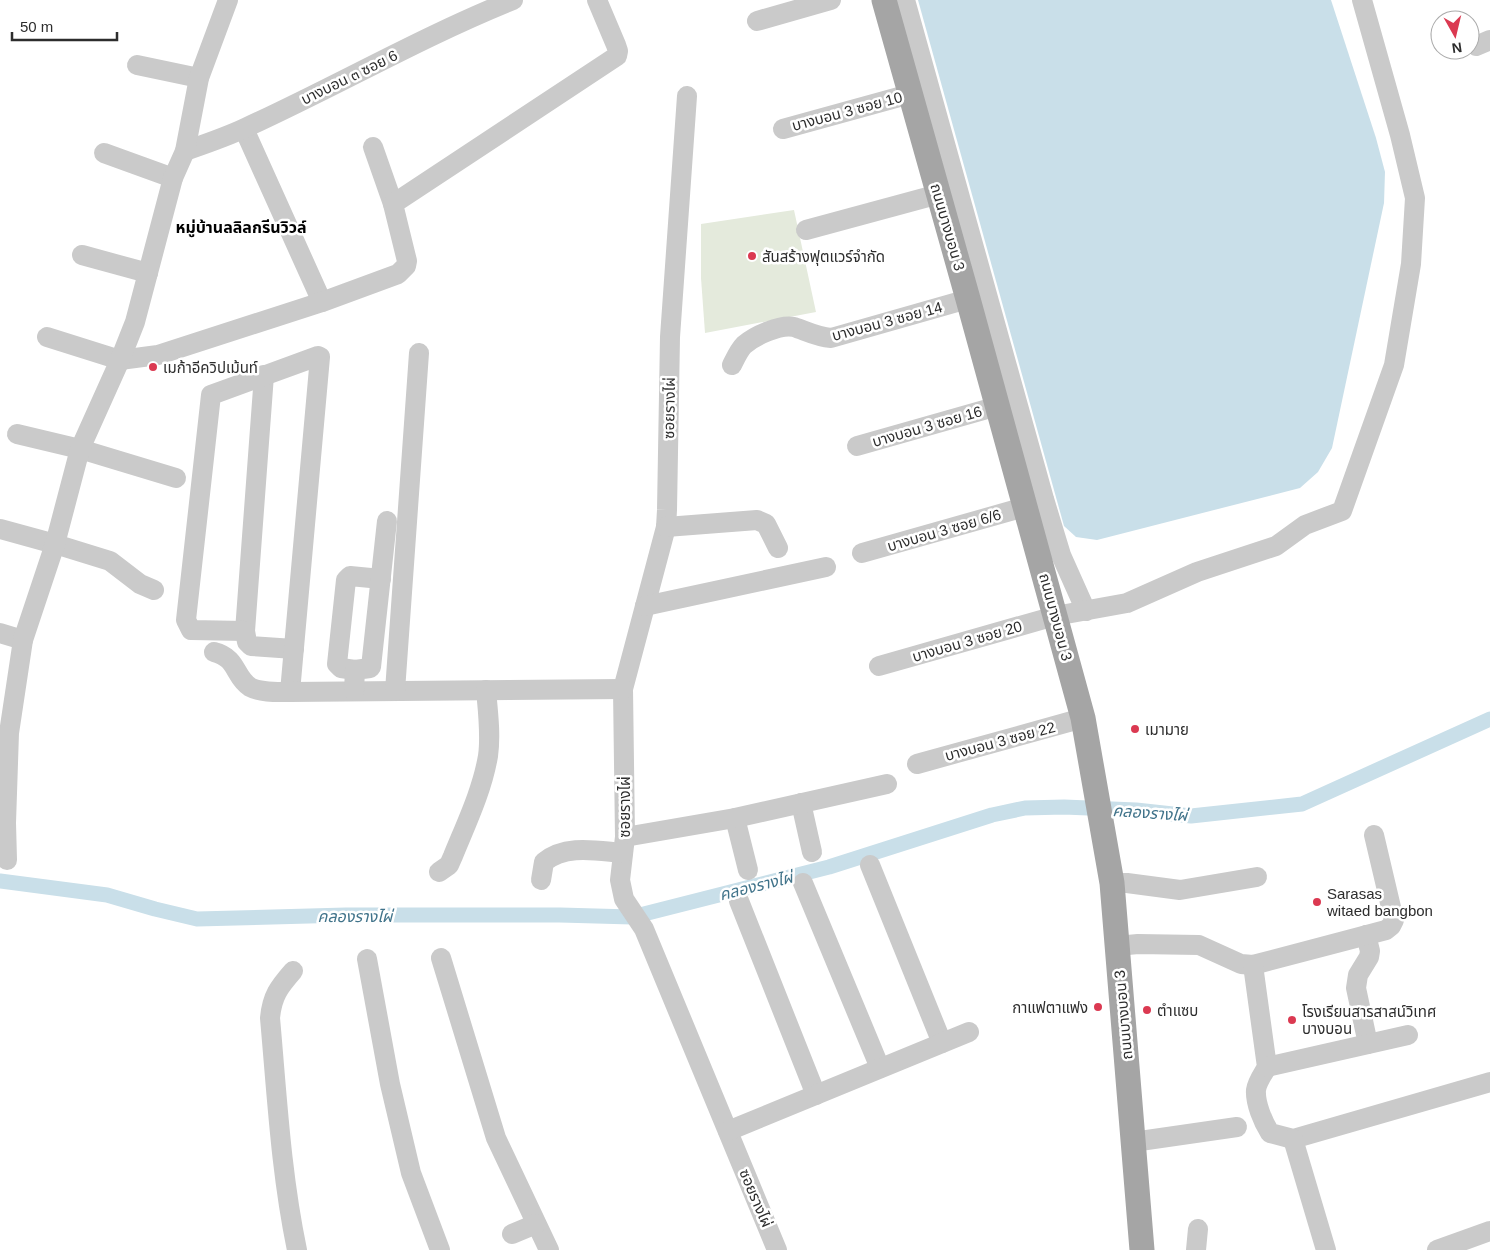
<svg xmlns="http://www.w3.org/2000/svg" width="1490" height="1250" font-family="Arial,'Noto Sans Thai',sans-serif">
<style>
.green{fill:#e4eadc}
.water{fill:#c9dfe9}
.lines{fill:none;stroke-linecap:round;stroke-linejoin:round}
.canal{stroke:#c9dfe9;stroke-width:15}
.minor{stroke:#cacaca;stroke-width:20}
.major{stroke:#a5a5a5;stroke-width:25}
.poi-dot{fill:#db3951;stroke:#fff;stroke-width:2}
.labels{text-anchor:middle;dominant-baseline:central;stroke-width:5;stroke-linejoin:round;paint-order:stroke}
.street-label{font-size:15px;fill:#2d2d2d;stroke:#fff}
.poi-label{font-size:15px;fill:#2d2d2d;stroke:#fff;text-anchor:start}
.neighbourhood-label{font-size:16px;font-weight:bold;fill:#000;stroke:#fff}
.water-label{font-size:16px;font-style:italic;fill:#40738a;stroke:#fff}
</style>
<rect width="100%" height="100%" fill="#fff"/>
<!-- green -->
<polygon class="green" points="794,210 816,312 705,333 701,278 701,224"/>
<!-- water -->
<polygon class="water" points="918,0 1331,0 1376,138 1385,172 1384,203 1332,448 1318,472 1300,488 1097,540 1076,537 1064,526"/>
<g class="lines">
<!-- canal -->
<polyline class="canal" points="0,881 107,895 155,909 197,919 346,915 560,915 632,917 829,867 992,815 1025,808 1064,807 1136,810 1191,816 1302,804 1490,719"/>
<!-- minor -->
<g class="minor">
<polyline points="905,0 1044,499 1061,555 1086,611"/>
<polyline points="757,21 831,0"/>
<polyline points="1476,46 1490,40"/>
<polyline points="137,65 199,78"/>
<polyline points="687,96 670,337 667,510 666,527 623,689 625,837 620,880 624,899 644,929 777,1250"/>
<polyline points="244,129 322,302"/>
<polyline points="783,129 910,94"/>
<polyline points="373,147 393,204"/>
<path d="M185,151C205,144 226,137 245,128C335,87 421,37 513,0"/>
<polyline points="104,153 173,178"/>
<polyline points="806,230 939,194"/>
<polyline points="82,255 148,273"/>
<polyline points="47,337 120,360 158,355 322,302 398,274 406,266 407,261 393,204 617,56 618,51 616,45 597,0"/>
<path d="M732,365C735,359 739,350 744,345C754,336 780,324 794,327C806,331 817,337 831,338L968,299"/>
<polyline points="264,375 245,631 247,642 251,646 294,649"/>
<polyline points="17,434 80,449 176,478"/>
<polyline points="857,446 998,406"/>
<polyline points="666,527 757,520 766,524 778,548"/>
<polyline points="0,529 55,544 110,561 140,584 154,590"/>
<polyline points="862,553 1025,507"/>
<polyline points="645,606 826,567"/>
<polyline points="245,631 191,630 186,620 211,395 318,356 320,357 290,692"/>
<polyline points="0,633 23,640"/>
<path d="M214,652C238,658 234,677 250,687C261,693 278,692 290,692L623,689"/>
<polyline points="879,666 1055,616 1127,603 1197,572 1276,546 1305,525 1342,511 1394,365 1411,264 1415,198 1400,135 1362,0"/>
<polyline points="355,670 341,668 337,664 346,580 350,576 381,579"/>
<polyline points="354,691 355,670 370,668 371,667 387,521"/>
<polyline points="395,691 419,353"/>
<polyline points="917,764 1083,718"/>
<polyline points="801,803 812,852"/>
<polyline points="735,818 748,870"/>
<polyline points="625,837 735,818 887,784"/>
<polyline points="7,860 6,823 9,733 23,640 55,544 80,449 120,360 135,322 173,178 185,151 199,78 228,0"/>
<polyline points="870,865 942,1043"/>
<path d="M439,872L449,865L453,856C466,824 482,791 488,756C491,735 488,712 486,690"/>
<path d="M541,880L544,862C566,844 597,851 623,853"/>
<polyline points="803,883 880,1068"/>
<polyline points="1112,883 1127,883 1180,890 1257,877"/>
<polyline points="739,901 816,1095"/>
<polyline points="1366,935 1370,951 1369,957 1358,975 1356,988 1368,1044"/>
<polyline points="1117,946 1138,944 1199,945 1241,964 1253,965 1386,930 1391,926 1394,920 1374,835"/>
<polyline points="441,958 496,1138 549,1250"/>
<polyline points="367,959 390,1084 411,1173 440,1250"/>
<path d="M1253,965L1267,1067C1263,1074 1257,1082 1256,1090C1255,1103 1263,1122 1270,1133L1293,1139L1490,1082"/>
<path d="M293,971C279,987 272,996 270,1018C277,1096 281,1174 297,1250"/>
<polyline points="1267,1067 1408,1035"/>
<polyline points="728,1131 969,1032"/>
<polyline points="1293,1139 1326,1250"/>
<polyline points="1133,1142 1237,1127"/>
<polyline points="512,1234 536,1224"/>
<polyline points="1196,1250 1198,1229"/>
<polyline points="1437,1250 1490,1231"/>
</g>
<!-- major -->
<polyline class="major" points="884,0 968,299 1083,718 1112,883 1142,1250"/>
</g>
<!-- markers -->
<g class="poi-dot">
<circle cx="752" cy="256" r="5"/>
<circle cx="153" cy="367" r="5"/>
<circle cx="1135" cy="729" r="5"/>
<circle cx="1317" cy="902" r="5"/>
<circle cx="1098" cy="1007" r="5"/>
<circle cx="1147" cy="1010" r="5"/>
<circle cx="1292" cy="1020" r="5"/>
</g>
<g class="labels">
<!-- street labels -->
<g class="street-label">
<text transform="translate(349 77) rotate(-26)">บางบอน ๓ ซอย 6</text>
<text transform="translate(847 111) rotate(-15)">บางบอน 3 ซอย 10</text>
<text transform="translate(948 227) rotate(74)">ถนนบางบอน 3</text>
<text transform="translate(887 321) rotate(-15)">บางบอน 3 ซอย 14</text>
<text transform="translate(669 408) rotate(-89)">ซอยรางไผ่</text>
<text transform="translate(927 426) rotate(-16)">บางบอน 3 ซอย 16</text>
<text transform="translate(944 530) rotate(-16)">บางบอน 3 ซอย 6/6</text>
<text transform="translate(1056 617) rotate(75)">ถนนบางบอน 3</text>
<text transform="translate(967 641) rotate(-16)">บางบอน 3 ซอย 20</text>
<text transform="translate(1000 741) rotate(-15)">บางบอน 3 ซอย 22</text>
<text transform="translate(624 807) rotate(-90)">ซอยรางไผ่</text>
<text transform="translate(1123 1015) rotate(-95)">ถนนบางบอน 3</text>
<text transform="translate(756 1198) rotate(67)">ซอยรางไผ่</text>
</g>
<!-- poi labels -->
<g class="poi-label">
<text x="762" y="256">สันสร้างฟุตแวร์จำกัด</text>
<text x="163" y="367">เมก้าอีควิปเม้นท์</text>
<text x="1145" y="729">เมามาย</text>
<text x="1327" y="893">Sarasas<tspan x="1327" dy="17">witaed bangbon</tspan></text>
<text x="1088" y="1007" text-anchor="end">กาแฟตาแฟง</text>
<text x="1157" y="1010">ตำแซบ</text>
<text x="1302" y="1011">โรงเรียนสารสาสน์วิเทศ<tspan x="1302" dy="17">บางบอน</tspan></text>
</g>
<!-- neighbourhood labels -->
<g class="neighbourhood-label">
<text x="241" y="227">หมู่บ้านลลิลกรีนวิวล์</text>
</g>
<!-- water labels -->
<g class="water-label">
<text transform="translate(1150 813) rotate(4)">คลองรางไผ่</text>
<text transform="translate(756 886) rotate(-14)">คลองรางไผ่</text>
<text x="355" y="916">คลองรางไผ่</text>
</g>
</g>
<!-- north arrow -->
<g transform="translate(1455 35) rotate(172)"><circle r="24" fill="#ffffff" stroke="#ababab"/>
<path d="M0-4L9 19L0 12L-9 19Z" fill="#db3951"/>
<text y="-8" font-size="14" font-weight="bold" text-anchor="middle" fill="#2d2d2d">N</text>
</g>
<!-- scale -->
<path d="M12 32v8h105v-8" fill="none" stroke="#2d2d2d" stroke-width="2.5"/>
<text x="20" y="32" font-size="15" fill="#2d2d2d" stroke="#ffffff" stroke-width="4" paint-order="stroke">50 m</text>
</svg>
